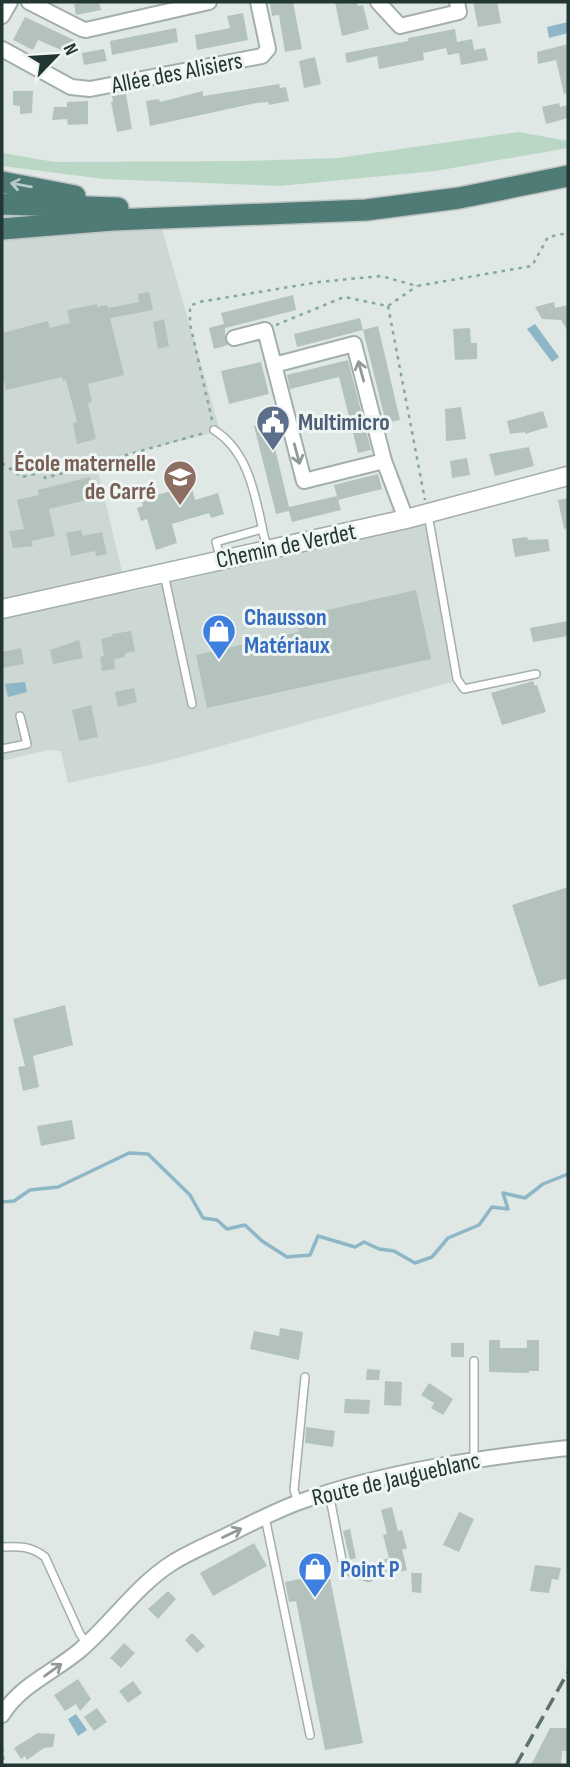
<svg xmlns="http://www.w3.org/2000/svg" width="570" height="1767" font-family="'Sofia Sans Condensed',sans-serif">
<style>
.built{fill:#cdd7d4}
.green{fill:#bad7c5}
.water{fill:#8db7c7}
.lines{fill:none;stroke-linecap:round;stroke-linejoin:round}
.stream{stroke:#8db7c7;stroke-width:3.5}
.building{fill:#b4c2be}
.service-casing{stroke:#a3afac;stroke-width:10}
.minor-casing{stroke:#a3afac;stroke-width:18}
.tertiary-casing{stroke:#a3afac;stroke-width:21}
.trunk-casing{stroke:#bdc3c2;stroke-width:24}
.path{stroke:#83a8a1;stroke-width:2.5;stroke-dasharray:3.5 5;stroke-linecap:butt}
.service{stroke:#fff;stroke-width:7}
.minor{stroke:#fff;stroke-width:14}
.tertiary{stroke:#fff;stroke-width:18}
.trunk{stroke:#4e7b76;stroke-width:21}
.rail{stroke:#5c716e;stroke-width:3.5;stroke-dasharray:14 7;stroke-linecap:butt}
.oneway{stroke:#b6cac7}
.oneway2{stroke:#909a99}
.labels{text-anchor:middle;dominant-baseline:central;stroke-width:6;stroke-linejoin:round;paint-order:stroke}
.street-label{font-size:24px;fill:#223633;stroke:#eef5f3}
.service-label{font-size:24px;font-weight:bold;fill:#4e5e75;stroke:#eef5f3;text-anchor:start}
.education-label{font-size:24px;font-weight:bold;fill:#785e54;stroke:#eef5f3;text-anchor:end}
.shop-label{font-size:24px;font-weight:bold;fill:#366cbe;stroke:#eef5f3;text-anchor:start}
</style>
<rect width="100%" height="100%" fill="#dfe8e5"/>
<!-- built -->
<polygon class="built" points="2,213 158,215 220,431 96,462 127,593 426,523 452,682 163,762 68,783 61,751 48,750 2,761"/>
<!-- green -->
<polygon class="green" points="519,132 568,141 568,148 435,171 280,186 104,179 2,166 2,153 55,162 243,161 338,158"/>
<!-- water -->
<g class="water">
<polygon points="568,22 568,33 549,38 547,27"/>
<polygon points="535,324 559,357 552,362 527,329"/>
<polygon points="25,682 27,692 8,697 5,684"/>
<polygon points="76,1714 87,1730 78,1736 68,1719"/>
</g>
<g class="lines">
<!-- stream -->
<polyline class="stream" points="2,1202 14,1201 30,1190 58,1187 129,1153 148,1154 190,1195 203,1218 217,1220 227,1229 245,1225 262,1241 287,1257 310,1255 318,1236 355,1247 364,1242 379,1249 394,1251 415,1263 432,1257 448,1238 479,1225 492,1207 508,1209 503,1193 525,1198 543,1184 568,1174"/>
</g>
<!-- building -->
<g class="building">
<polygon points="86,2 99,2 101,10 76,15 74,4"/>
<polygon points="270,2 293,2 302,49 285,52 279,15 272,16"/>
<polygon points="335,2 357,2 358,6 363,5 369,29 342,36"/>
<polygon points="473,2 497,2 501,23 478,27"/>
<polygon points="243,13 248,40 197,50 195,35 230,28 227,16"/>
<polygon points="25,17 74,40 68,53 38,40 33,50 13,40"/>
<polygon points="176,28 178,42 112,55 110,41"/>
<polygon points="455,29 457,42 472,39 474,50 485,48 488,60 461,65 459,53 448,55 446,48 423,53 424,60 379,69 377,56 347,63 345,53 408,41 408,38"/>
<polygon points="568,44 568,93 564,94 556,60 538,64 537,52"/>
<polygon points="104,49 107,61 84,65 82,53"/>
<polygon points="315,57 321,84 304,88 299,61"/>
<polygon points="279,84 280,88 286,87 289,101 269,105 268,102 256,103 150,126 146,101 159,99 160,102 203,91 203,96"/>
<polygon points="13,91 33,91 32,113 20,114 20,106 13,105"/>
<polygon points="126,94 132,129 117,132 111,102 113,102 112,96"/>
<polygon points="88,101 88,124 68,125 67,119 52,120 54,107 67,107 67,102"/>
<polygon points="559,103 560,107 568,105 568,118 546,124 542,107"/>
<polygon points="149,292 153,310 110,318 124,375 88,384 92,402 88,403 96,439 77,444 73,423 77,422 66,380 63,381 62,377 6,390 2,372 2,333 48,321 50,328 70,323 67,310 97,304 97,307 107,305 108,308 139,302 138,294"/>
<polygon points="293,295 296,310 225,328 225,340 228,345 214,349 209,328 224,324 221,313"/>
<polygon points="554,302 555,308 568,305 568,331 561,320 542,319 535,307"/>
<polygon points="360,318 363,330 297,347 294,334"/>
<polygon points="164,319 169,346 158,349 153,322"/>
<polygon points="378,326 400,420 386,423 363,330"/>
<polygon points="470,328 471,343 477,343 477,359 455,360 453,329"/>
<polygon points="348,360 371,450 358,453 339,377 290,389 287,375"/>
<polygon points="261,362 269,394 229,404 221,371"/>
<polygon points="461,407 466,439 446,441 445,409"/>
<polygon points="543,411 548,427 525,434 525,432 510,434 507,421"/>
<polygon points="269,423 289,507 337,496 341,510 292,522 289,511 276,514 254,426"/>
<polygon points="529,447 534,466 495,476 489,454"/>
<polygon points="467,458 470,475 452,478 450,461"/>
<polygon points="378,474 382,489 338,500 334,485"/>
<polygon points="90,477 95,498 49,509 55,536 31,541 33,546 13,548 9,531 24,529 17,500 39,495 38,490"/>
<polygon points="154,484 157,495 191,485 195,500 218,493 224,514 211,518 209,513 172,524 177,543 156,550 147,519 141,521 137,508 143,506 138,488"/>
<polygon points="568,498 568,528 564,529 558,500"/>
<polygon points="81,530 83,536 102,532 107,554 96,556 95,551 71,556 66,533"/>
<polygon points="527,537 528,540 548,539 550,551 515,557 512,539"/>
<polygon points="416,590 431,659 207,708 196,655 299,632 296,617"/>
<polygon points="568,621 568,636 533,642 530,628"/>
<polygon points="131,631 135,651 125,653 125,657 114,659 115,669 102,671 100,657 104,656 101,639 113,636 112,634"/>
<polygon points="79,640 83,658 53,664 50,650"/>
<polygon points="21,648 24,664 2,668 2,652"/>
<polygon points="533,681 535,686 537,685 546,712 502,725 491,693"/>
<polygon points="134,688 137,702 118,707 115,692"/>
<polygon points="91,705 98,737 79,741 72,710"/>
<polygon points="568,887 568,978 539,987 512,905"/>
<polygon points="65,1005 73,1045 33,1056 39,1087 23,1091 18,1067 25,1066 13,1019"/>
<polygon points="72,1120 75,1139 41,1146 37,1126"/>
<polygon points="280,1328 303,1332 299,1360 250,1349 254,1331 279,1336"/>
<polygon points="489,1340 500,1340 500,1348 527,1348 527,1340 539,1340 539,1371 529,1371 529,1373 489,1372"/>
<rect x="451" y="1343" width="13" height="14"/>
<polygon points="367,1369 380,1370 379,1380 366,1380"/>
<polygon points="385,1381 402,1382 401,1406 384,1405"/>
<polygon points="429,1383 453,1399 443,1415 431,1408 434,1403 421,1395"/>
<polygon points="345,1399 370,1400 369,1414 344,1413"/>
<polygon points="306,1427 335,1431 333,1447 305,1443"/>
<polygon points="392,1507 398,1531 402,1530 407,1549 402,1549 407,1570 378,1577 374,1562 389,1558 383,1535 387,1534 381,1510"/>
<polygon points="459,1512 474,1519 459,1552 443,1545"/>
<polygon points="350,1529 356,1558 350,1560 343,1531"/>
<polygon points="254,1543 267,1566 213,1596 200,1573"/>
<polygon points="535,1565 561,1568 558,1580 552,1579 549,1593 530,1591"/>
<polygon points="329,1573 363,1743 325,1750 296,1601 289,1602 285,1582"/>
<polygon points="411,1573 422,1573 421,1593 412,1592"/>
<polygon points="168,1591 176,1599 158,1619 148,1609"/>
<polygon points="192,1633 205,1646 197,1653 185,1640"/>
<polygon points="124,1643 135,1653 121,1668 110,1658"/>
<polygon points="78,1679 91,1699 80,1711 76,1704 65,1711 54,1695"/>
<polygon points="133,1681 142,1693 128,1703 119,1691"/>
<polygon points="97,1708 107,1722 94,1731 84,1717"/>
<polygon points="550,1728 568,1728 568,1751 562,1751 561,1765 531,1765"/>
<polygon points="38,1733 55,1734 53,1747 44,1748 27,1760 25,1756 21,1759 14,1748"/>
</g>
<g class="lines">
<!-- service casing -->
<g class="service-casing">
<g id="service">
<path d="M214,430C248,451 255,494 263,531"/>
<polyline points="428,514 457,679 464,689 536,674"/>
<polyline points="221,560 216,542 262,529 268,550"/>
<polyline points="164,574 192,704"/>
<polyline points="2,749 27,744 20,716"/>
<polyline points="474,1460 474,1361"/>
<polyline points="329,1493 342,1560 351,1572 369,1577"/>
<polyline points="298,1502 294,1490 305,1377"/>
<polyline points="265,1517 310,1735"/>
<path d="M2,1547C19,1546 31,1546 45,1557L80,1634L87,1644"/>
</g>
</g>
<!-- minor casing -->
<g class="minor-casing">
<g id="minor">
<polyline points="29,2 82,29 86,30 209,2"/>
<polyline points="378,2 400,26 459,12 457,2"/>
<polyline points="2,16 10,2"/>
<polyline points="2,49 71,87 90,89 262,56 268,49 258,2"/>
<polyline points="234,338 265,330 304,481 384,461"/>
<polyline points="274,365 354,344 384,461 406,519"/>
<path d="M2,1715C19,1686 54,1672 79,1651C112,1623 136,1586 172,1563C191,1551 214,1542 234,1532C256,1521 279,1509 302,1501C387,1471 479,1458 568,1448"/>
</g>
</g>
<!-- tertiary casing -->
<g class="tertiary-casing">
<polyline id="tertiary" points="2,609 406,519 568,476"/>
</g>
<!-- trunk casing -->
<g class="trunk-casing">
<g id="trunk">
<polyline points="2,182 75,196"/>
<polyline points="2,204 118,208"/>
<polyline points="2,229 112,220 366,210 459,198 568,176"/>
</g>
</g>
<!-- path -->
<g class="path">
<polyline points="388,306 425,500"/>
<polyline points="276,325 344,297 388,306 417,286"/>
<polyline points="212,420 190,324 190,306 199,302 319,282 381,276 417,286 532,266 548,237 568,233"/>
<polyline points="2,463 22,477 44,472 45,478 204,433"/>
<polyline points="2,1748 4,1765"/>
</g>
<!-- service -->
<use href="#service" class="service"/>
<!-- minor -->
<use href="#minor" class="minor"/>
<!-- tertiary -->
<use href="#tertiary" class="tertiary"/>
<!-- trunk -->
<use href="#trunk" class="trunk"/>
<!-- rail -->
<polyline class="rail" points="516,1765 568,1672"/>
</g>
<!-- one-way arrows -->
<defs><path id="oneway-shaft" d="M-6 0H5M1.5-3L5.5 0L1.5 3" fill="none" stroke-width="1.6" stroke-linecap="round" stroke-linejoin="round" transform="scale(1.75)"/></defs>
<use class="oneway" href="#oneway-shaft" transform="translate(21 185) rotate(-170)"/>
<g class="oneway2">
<use href="#oneway-shaft" transform="translate(361 371) rotate(-105)"/>
<use href="#oneway-shaft" transform="translate(297 454) rotate(75)"/>
<use href="#oneway-shaft" transform="translate(232 1533) rotate(-25)"/>
<use href="#oneway-shaft" transform="translate(53 1670) rotate(-36)"/>
</g>
<!-- icons -->
<defs>
<g id="civic-pin" transform="scale(1.75)"><path d="M0 17L-7.5 6A9.5 9.5 0 1 1 7.5 6Z" fill="#5c6f8a" stroke="#eef5f3"/><path d="M-.6-6.5H3V-4.5H.6V-3L4-1V1h2V6H-6V1h2V-1L-.6-3ZM-1.2 2.5V6h2.4V2.5Z" fill="#fff"/></g>
<g id="school-pin" transform="scale(1.75)"><path d="M0 17L-7.5 6A9.5 9.5 0 1 1 7.5 6Z" fill="#8d6e63" stroke="#eef5f3"/><path d="M0-5L7-2L0 1L-7-2ZM-4 1L0 2.5L4 1V4Q0 6-4 4Z" fill="#fff"/></g>
<g id="shop-pin" transform="scale(1.75)"><path d="M0 17L-7.5 6A9.5 9.5 0 1 1 7.5 6Z" fill="#3f7fe0" stroke="#eef5f3"/><path d="M-5-2.5h2.3a2.7 3.5 0 0 1 5.4 0H5L5.5 6h-11ZM-1.5-2.5h3a1.5 2.3 0 0 0-3 0Z" fill="#fff"/></g>
</defs>
<g fill-rule="evenodd">
<use href="#civic-pin" x="273" y="422"/>
<use href="#school-pin" x="180" y="477"/>
<use href="#shop-pin" x="219" y="631"/>
<use href="#shop-pin" x="315" y="1569"/>
</g>
<g class="labels">
<!-- street labels -->
<g class="street-label">
<text transform="translate(177 73) rotate(-11)">Allée des Alisiers</text>
<text transform="translate(286 546) rotate(-12)">Chemin de Verdet</text>
<text transform="translate(396 1479) rotate(-13)">Route de Jaugueblanc</text>
</g>
<!-- service labels -->
<g class="service-label">
<text x="298" y="422">Multimicro</text>
</g>
<!-- education labels -->
<g class="education-label">
<text x="156" y="463">École maternelle<tspan x="156" dy="28">de Carré</tspan></text>
</g>
<!-- shop labels -->
<g class="shop-label">
<text x="244" y="617">Chausson<tspan x="244" dy="28">Matériaux</tspan></text>
<text x="340" y="1569">Point P</text>
</g>
</g>
<!-- border -->
<rect width="570" height="1767" fill="none" stroke="#223633" stroke-width="7"/>
<!-- north arrow -->
<g transform="translate(56 56) rotate(65)" stroke="#eef5f3" stroke-width="5" paint-order="stroke">
<path d="M0-5L12 26L0 18L-12 26Z" fill="#223633"/>
<text y="-10" font-size="19" font-weight="bold" text-anchor="middle" fill="#223633">N</text>
</g>
</svg>
